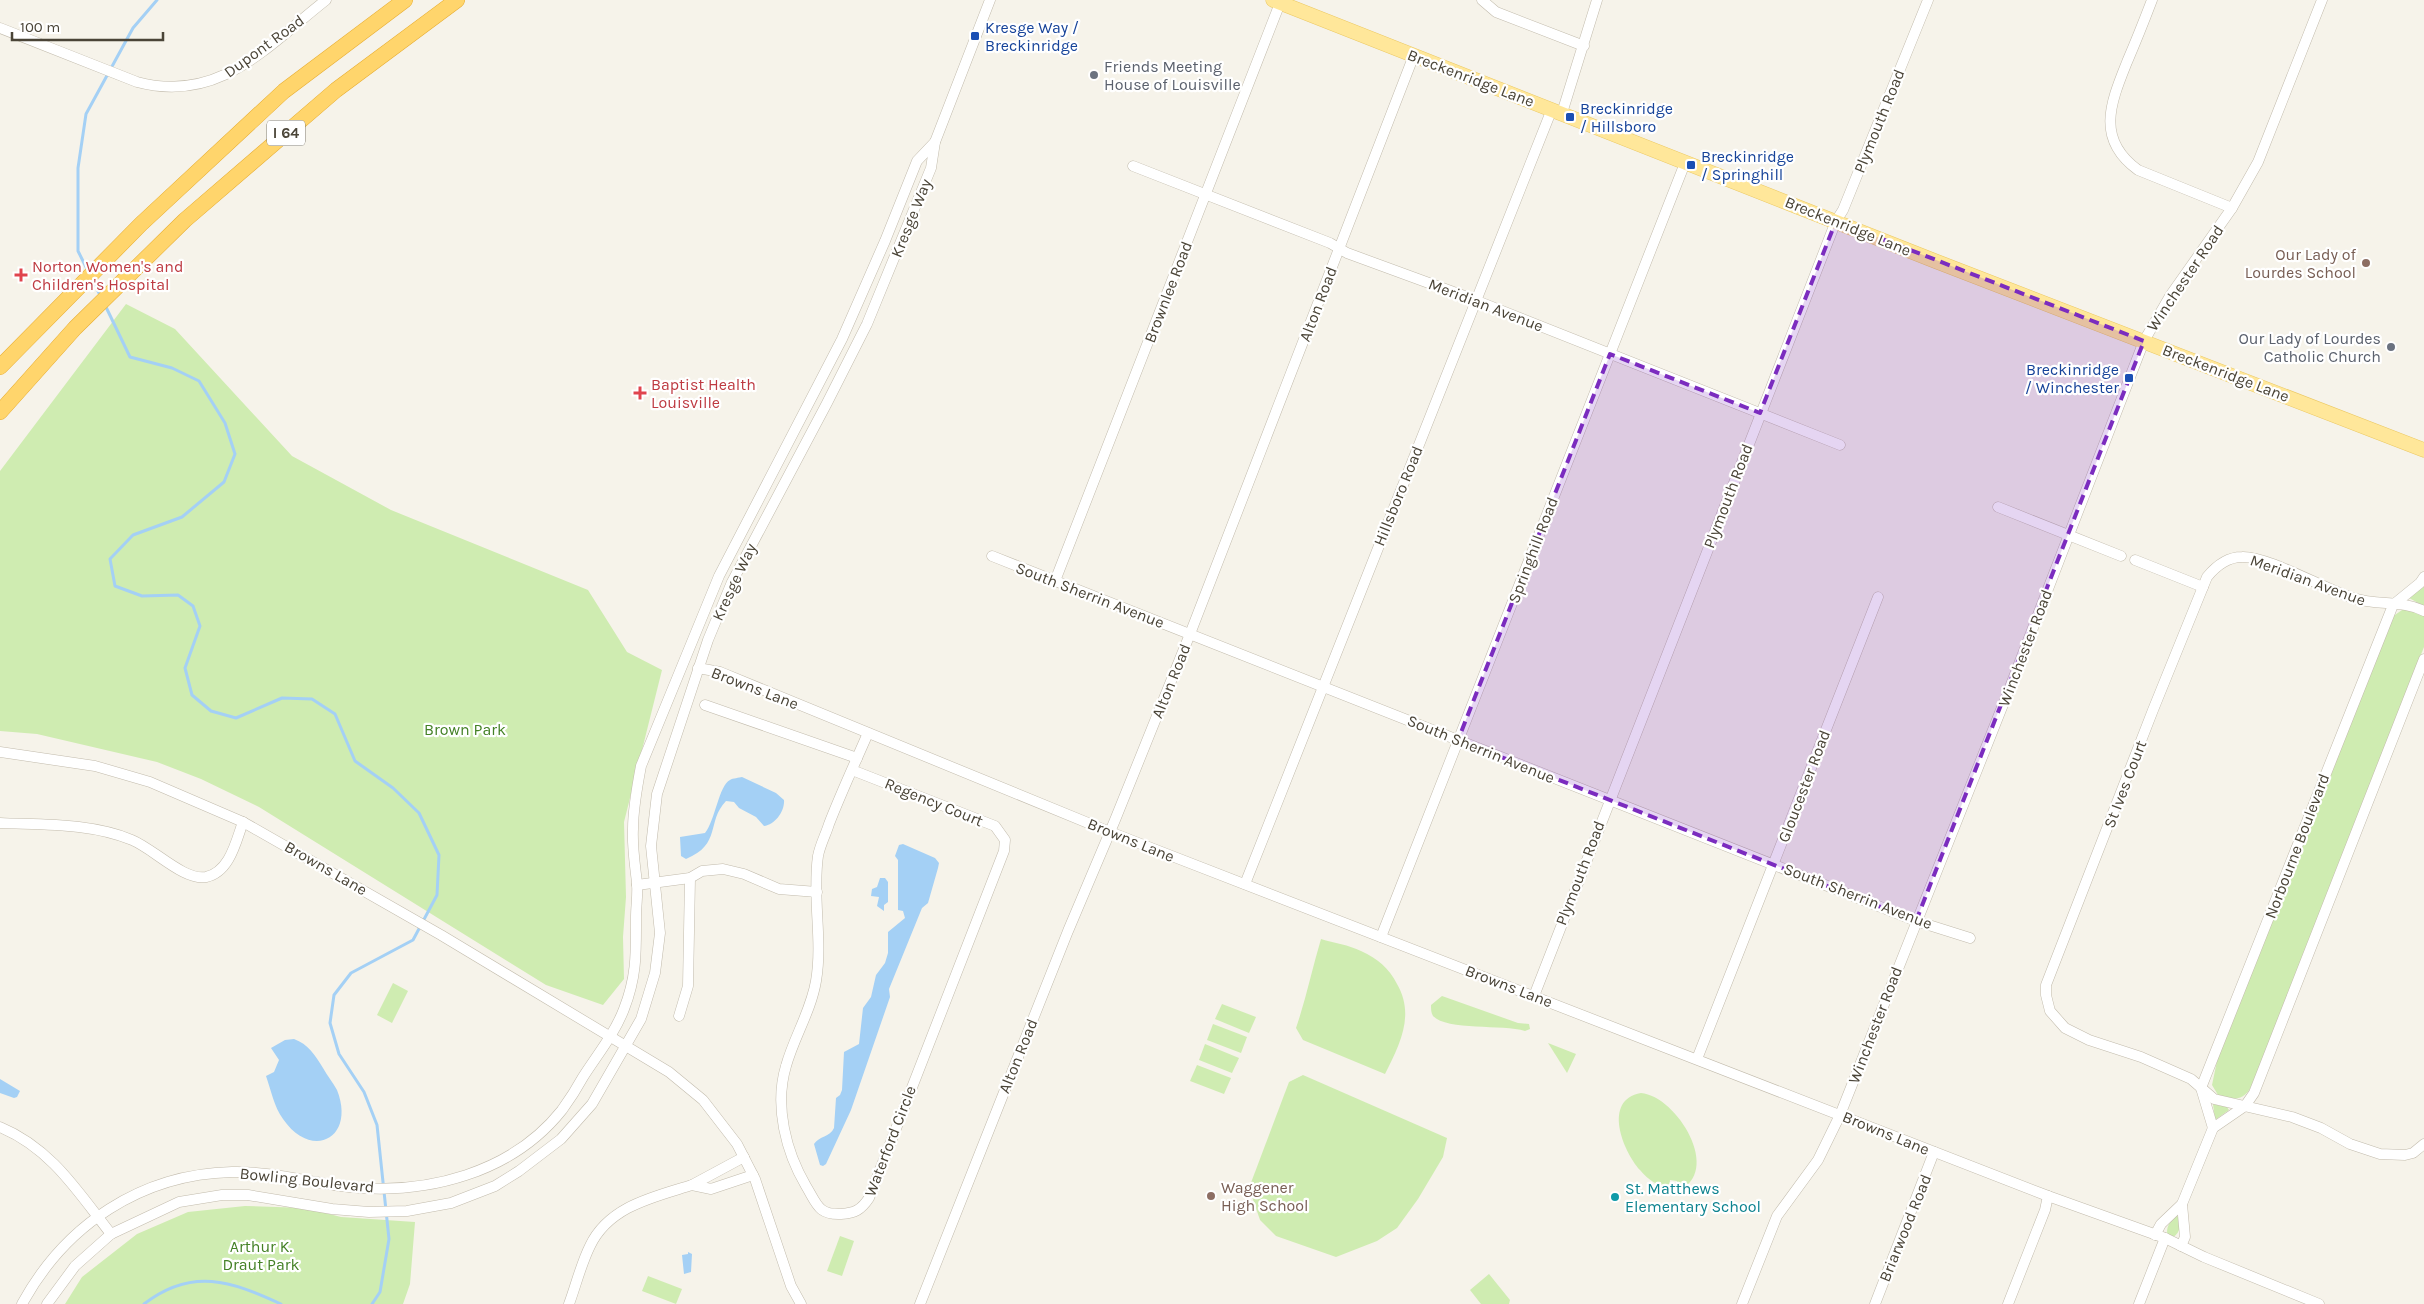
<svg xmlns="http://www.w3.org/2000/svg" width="2424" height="1304" font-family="Karla,sans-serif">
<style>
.green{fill:#cfecb1}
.water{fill:#a4d0f5}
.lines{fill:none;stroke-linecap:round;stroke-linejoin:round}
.stream{stroke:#a4d0f5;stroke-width:3}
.minor-casing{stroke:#c2bbac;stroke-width:11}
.major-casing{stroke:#ebc862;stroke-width:15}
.highway-casing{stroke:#e7ad32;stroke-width:16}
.minor{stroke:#fff;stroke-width:10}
.major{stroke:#ffe79a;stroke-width:14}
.highway{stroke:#ffd56c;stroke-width:15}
.marked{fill:#7b2cbf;fill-opacity:0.2;stroke:#7b2cbf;stroke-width:4;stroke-dasharray:10 6;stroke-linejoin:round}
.transit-dot{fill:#1a4fb4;stroke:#fff;stroke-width:2}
.worship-dot{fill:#6b7280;stroke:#fff;stroke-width:2}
.education-dot{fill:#8d6e63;stroke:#fff;stroke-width:2}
.health-dot{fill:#e0444e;stroke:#fff;stroke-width:2}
.culture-dot{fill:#0f9aa8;stroke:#fff;stroke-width:2}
.labels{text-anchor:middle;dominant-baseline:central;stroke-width:4.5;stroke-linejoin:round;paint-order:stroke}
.shield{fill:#fff;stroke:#807c73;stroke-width:1}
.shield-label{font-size:15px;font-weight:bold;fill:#4a4437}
.transit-label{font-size:16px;fill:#164399;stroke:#fff;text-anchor:start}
.street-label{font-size:16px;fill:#4a4437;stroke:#fff}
.worship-label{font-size:16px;fill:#5b616d;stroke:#fff;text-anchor:start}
.education-label{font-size:16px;fill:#785e54;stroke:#fff;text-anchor:end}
.health-label{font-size:16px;fill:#be3a42;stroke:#fff;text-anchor:start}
.park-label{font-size:16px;fill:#448126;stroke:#fff}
.culture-label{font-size:16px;fill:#0d838f;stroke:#fff;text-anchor:start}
</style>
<rect width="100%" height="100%" fill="#f6f3ea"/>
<!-- green -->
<g class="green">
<polygon points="126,304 175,329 292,456 391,510 588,590 627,652 662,670 624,822 626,897 623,937 624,979 603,1005 546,985 259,807 201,779 157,762 37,734 0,731 0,471"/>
<polygon points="2424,585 2424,606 2409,598"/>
<path d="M2410,609L2424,615V647L2254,1081C2245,1101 2237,1101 2218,1095L2212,1085L2217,1061L2392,617L2402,610Z"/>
<path d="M1321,939C1334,943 1349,945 1361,951C1378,959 1389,968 1397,984C1415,1015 1400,1044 1385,1074L1303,1040L1296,1028C1306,999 1312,969 1321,939Z"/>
<polygon points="393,983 408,991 392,1023 377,1015"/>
<path d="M1442,996L1518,1023L1529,1024L1530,1029L1525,1031C1503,1024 1447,1031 1433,1016C1431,1013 1431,1009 1431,1005Z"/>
<polygon points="1222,1004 1256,1017 1249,1033 1215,1019"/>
<polygon points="1213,1024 1247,1037 1241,1053 1207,1040"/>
<polygon points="1548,1043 1576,1054 1567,1073"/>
<polygon points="1205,1044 1239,1058 1232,1073 1199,1060"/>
<polygon points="1197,1065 1231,1078 1224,1094 1190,1081"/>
<polygon points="1303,1075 1447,1138 1443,1157 1418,1199 1397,1228 1377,1241 1336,1257 1276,1236 1260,1220 1249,1188 1289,1082"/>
<path d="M1641,1093C1677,1096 1724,1173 1677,1191V1181L1670,1180L1669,1190C1658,1185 1648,1180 1640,1170C1623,1151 1602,1100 1641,1093Z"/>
<polygon points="2213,1104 2227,1107 2229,1110 2215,1120"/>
<polygon points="245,1206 306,1208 341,1217 415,1222 410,1284 403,1304 65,1304 82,1277 137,1234 188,1212"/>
<path d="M2177,1215C2181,1223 2181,1233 2173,1237L2167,1233C2167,1224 2171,1221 2177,1215Z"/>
<polygon points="840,1236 854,1241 842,1276 827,1271"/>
<polygon points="1489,1274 1510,1300 1509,1304 1481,1304 1470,1290"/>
<polygon points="648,1276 682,1289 676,1304 642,1291"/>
</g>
<!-- water -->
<g class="water">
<path d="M742,777L776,793L784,800C785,811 775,825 764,826L756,817L739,808L734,802L726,801C706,822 722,844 686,859L681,856L680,837L705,833C715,821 719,785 730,780C733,778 739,778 742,777Z"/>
<path d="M903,844L935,858L939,863L938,868L928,903L922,908L889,989L890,997L851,1110L826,1164L823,1166L820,1165L814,1144C819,1136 830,1137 834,1128L836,1098L840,1095L842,1090L844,1052L859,1044L863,1008L871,997L876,975L885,963L888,953V932L905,918L903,911L898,910V860L895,856L899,845Z"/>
<polygon points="880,878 885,878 888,882 888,902 884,905 884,911 877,906 879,897 871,896 872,889 877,887"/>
<path d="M294,1039C308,1044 315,1055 323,1068C327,1075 333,1083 337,1090C356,1138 312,1161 283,1119C274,1107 271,1090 266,1076L274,1072L279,1060L271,1048L285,1040Z"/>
<polygon points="0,1079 20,1091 17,1097 14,1098 0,1093"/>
<polygon points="688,1252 692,1254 691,1272 684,1274 682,1255 688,1254"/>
</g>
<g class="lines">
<!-- stream -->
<g class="stream">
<polyline points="88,271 78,251 78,168 86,114 133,28 157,0"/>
<polyline points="93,281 100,295"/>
<polyline points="105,305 130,357 172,368 199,381 225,423 235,454 224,482 182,517 133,535 110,559 115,586 142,596 178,595 193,606 200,626 185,668 192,695 211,711 236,718 282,698 312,699 335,714 355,761 393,788 419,813 439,855 437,895 413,940 351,973 334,995 330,1023 339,1054 364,1092 377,1125 389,1239 380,1292 372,1304"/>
<path d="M144,1304C192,1267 231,1281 281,1304"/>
</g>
<!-- minor casing -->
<g class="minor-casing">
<g id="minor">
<polyline points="1482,0 1496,12 1584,46"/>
<path d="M2152,0C2144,21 2136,41 2127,62C2111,102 2095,139 2138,170L2232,208"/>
<path d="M0,28L137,82C219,104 266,47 326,0"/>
<polyline points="1562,113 1597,0"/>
<polyline points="1133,166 1330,243 1347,253 1467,297 1840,445"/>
<polyline points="1998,507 2121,556"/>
<polyline points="992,556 1916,921 1970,938"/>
<polyline points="2135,560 2203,587"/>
<polyline points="1055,581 1280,3"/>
<path d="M2424,611C2403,600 2378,606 2353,598C2324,589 2268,556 2242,557C2227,557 2216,566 2207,577L2153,710L2046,985V995L2050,1011L2065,1028L2089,1040L2141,1057L2191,1079L2214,1099L2292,1117L2321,1128L2350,1144L2380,1154L2405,1155L2413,1153L2424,1144"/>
<polyline points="698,668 720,672 1110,832 2048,1196 2165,1238 2204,1257 2319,1304"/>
<polyline points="705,705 857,758"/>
<polyline points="0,752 95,766 150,782 243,822 441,935 669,1072 703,1100 737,1144 755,1179 791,1286 801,1304"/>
<path d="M852,770L995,826L1005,840L1004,851L869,1198C861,1210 855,1213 841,1214C818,1215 817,1204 806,1186C786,1152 774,1106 786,1066C794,1037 811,1011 816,981C823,940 812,897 818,856C820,845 826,834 829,824C841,793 855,763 868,733"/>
<path d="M0,823C44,825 91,823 132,840C154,849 184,881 206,877C230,872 236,841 243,822"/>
<polyline points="1245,884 1552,109"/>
<polyline points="637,885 690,878 702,871 723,869 744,874 779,889 817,892"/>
<polyline points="1381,937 1685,163"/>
<polyline points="1534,996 1836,221 1843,210 1928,0"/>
<polyline points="679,1016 688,986 690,878"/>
<polyline points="1697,1059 1878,597"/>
<path d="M0,1127C51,1148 78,1192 111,1234"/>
<polyline points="2213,1128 2201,1088 2393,605 2420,583 2424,577"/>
<polyline points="744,1157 692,1185 711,1189 753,1175"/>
<polyline points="2155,1235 2161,1224 2182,1204 2213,1128 2245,1106 2254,1093 2424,659"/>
<polyline points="2181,1246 2185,1237 2182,1204"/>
<path d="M22,1304C65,1225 141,1174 232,1172C271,1171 311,1183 349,1187C427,1195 512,1173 562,1110C570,1099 577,1088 583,1077C597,1055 615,1033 624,1009C637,976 636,952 636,917C636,906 638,894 637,883C635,865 632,847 633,829C633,808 637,787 641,766L719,576L842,339L885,241L917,161L935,142"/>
<polyline points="47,1304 75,1266 111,1234 179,1202 222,1195 248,1195 332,1209 369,1212 407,1211 451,1203 495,1186 519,1171 561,1139 592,1104 641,1019 655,973 660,933 651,846 657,794 708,640 732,582 827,403 867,324 931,168 935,142 990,0"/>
<path d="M569,1304C576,1285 581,1264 590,1246C609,1206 654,1197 692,1185"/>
<polyline points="920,1304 1068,931 1115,820 1190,634 1414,55"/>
<polyline points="1742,1304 1777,1216 1818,1160 1840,1115 2012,682 2144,341 2170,296 2232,208 2258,162 2322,0"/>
<polyline points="1875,1304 1934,1152"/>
<polyline points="2008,1304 2045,1210 2048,1196"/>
<polyline points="2139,1304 2165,1238"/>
</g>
</g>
<!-- major casing -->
<g class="major-casing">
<polyline id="major" points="1273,0 1935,261 2424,450"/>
</g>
<!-- highway casing -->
<g class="highway-casing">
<g id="highway">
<polyline points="0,367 141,224 284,91 405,0"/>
<polyline points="0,412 75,328 185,220 336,90 457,0"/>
</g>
</g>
<!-- minor -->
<use href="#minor" class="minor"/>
<!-- major -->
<use href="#major" class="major"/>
<!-- highway -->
<use href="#highway" class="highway"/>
</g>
<!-- marked area -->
<path class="marked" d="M1836,221L2144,341L1916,921L1458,740L1610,354L1760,413Z"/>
<!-- markers -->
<g class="transit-dot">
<rect x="970" y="31" width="10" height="10" rx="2.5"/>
<rect x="1565" y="112" width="10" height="10" rx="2.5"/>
<rect x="1686" y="160" width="10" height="10" rx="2.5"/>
<rect x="2124" y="373" width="10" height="10" rx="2.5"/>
</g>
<g class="worship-dot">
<circle cx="1094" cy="75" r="5"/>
<circle cx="2391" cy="347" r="5"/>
</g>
<g class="education-dot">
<circle cx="2366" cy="263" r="5"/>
<circle cx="1211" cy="1196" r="5"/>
</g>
<g class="health-dot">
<path d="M18.5 267.5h5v5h5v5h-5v5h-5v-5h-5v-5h5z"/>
<path d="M637.5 385.5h5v5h5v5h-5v5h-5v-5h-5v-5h5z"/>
</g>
<circle class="culture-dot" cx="1615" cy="1197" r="5"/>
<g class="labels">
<!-- shield labels -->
<rect class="shield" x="267" y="120.5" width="38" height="25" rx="4"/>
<g class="shield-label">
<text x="286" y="133">I 64</text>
</g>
<!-- transit labels -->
<g class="transit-label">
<text x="985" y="27">Kresge Way /<tspan x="985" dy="18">Breckinridge</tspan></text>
<text x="1580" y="108">Breckinridge<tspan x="1580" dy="18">/ Hillsboro</tspan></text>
<text x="1701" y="156">Breckinridge<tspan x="1701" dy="18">/ Springhill</tspan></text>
<text x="2119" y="369" text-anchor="end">Breckinridge<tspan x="2119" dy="18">/ Winchester</tspan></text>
</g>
<!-- street labels -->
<g class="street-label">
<text transform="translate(264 46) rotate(-36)">Dupont Road</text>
<text transform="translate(1471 78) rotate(21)">Breckenridge Lane</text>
<text transform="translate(1879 121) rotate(-68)">Plymouth Road</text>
<text transform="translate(911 218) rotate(-68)">Kresge Way</text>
<text transform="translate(1848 226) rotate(22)">Breckenridge Lane</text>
<text transform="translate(2185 278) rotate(-56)">Winchester Road</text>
<text transform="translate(1168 292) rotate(-69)">Brownlee Road</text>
<text transform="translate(1318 304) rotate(-69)">Alton Road</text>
<text transform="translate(1486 305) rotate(21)">Meridian Avenue</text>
<text transform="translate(2226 373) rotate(21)">Breckenridge Lane</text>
<text transform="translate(1398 496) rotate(-68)">Hillsboro Road</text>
<text transform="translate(1728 496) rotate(-69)">Plymouth Road</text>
<text transform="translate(1533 550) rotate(-69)">Springhill Road</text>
<text transform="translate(2308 580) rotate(20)">Meridian Avenue</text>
<text transform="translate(734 582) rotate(-65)">Kresge Way</text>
<text transform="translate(1090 595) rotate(21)">South Sherrin Avenue</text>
<text transform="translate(2025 648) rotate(-69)">Winchester Road</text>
<text transform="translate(1171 681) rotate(-68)">Alton Road</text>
<text transform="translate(755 688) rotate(21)">Browns Lane</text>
<text transform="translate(1481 749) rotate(22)">South Sherrin Avenue</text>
<text transform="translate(2125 784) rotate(-69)">St Ives Court</text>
<text transform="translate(1804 786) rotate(-69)">Gloucester Road</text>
<text transform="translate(934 802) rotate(22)">Regency Court</text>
<text transform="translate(1131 840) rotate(22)">Browns Lane</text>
<text transform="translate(2297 846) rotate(-69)">Norbourne Boulevard</text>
<text transform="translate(326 868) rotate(30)">Browns Lane</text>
<text transform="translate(1580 873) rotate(-69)">Plymouth Road</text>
<text transform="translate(1858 896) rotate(21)">South Sherrin Avenue</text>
<text transform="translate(1509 986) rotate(21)">Browns Lane</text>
<text transform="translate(1875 1025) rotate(-69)">Winchester Road</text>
<text transform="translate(1018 1056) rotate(-68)">Alton Road</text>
<text transform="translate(1886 1133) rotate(22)">Browns Lane</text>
<text transform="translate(890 1141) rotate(-69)">Waterford Circle</text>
<text transform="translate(307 1180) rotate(6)">Bowling Boulevard</text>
<text transform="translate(1905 1228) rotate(-68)">Briarwood Road</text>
</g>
<!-- worship labels -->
<g class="worship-label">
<text x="1104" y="66">Friends Meeting<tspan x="1104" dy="18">House of Louisville</tspan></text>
<text x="2381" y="338" text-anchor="end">Our Lady of Lourdes<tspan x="2381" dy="18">Catholic Church</tspan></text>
</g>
<!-- education labels -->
<g class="education-label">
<text x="2356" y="254">Our Lady of<tspan x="2356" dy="18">Lourdes School</tspan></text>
<text x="1221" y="1187" text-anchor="start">Waggener<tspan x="1221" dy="18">High School</tspan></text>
</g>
<!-- health labels -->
<g class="health-label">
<text x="32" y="266">Norton Women's and<tspan x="32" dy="18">Children's Hospital</tspan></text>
<text x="651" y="384">Baptist Health<tspan x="651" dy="18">Louisville</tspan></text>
</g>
<!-- park labels -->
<g class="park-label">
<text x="465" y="729">Brown Park</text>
<text x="261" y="1246">Arthur K.<tspan x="261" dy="18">Draut Park</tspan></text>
</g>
<!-- culture labels -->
<g class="culture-label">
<text x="1625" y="1188">St. Matthews<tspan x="1625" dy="18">Elementary School</tspan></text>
</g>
</g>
<!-- scale -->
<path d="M12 32v8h151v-8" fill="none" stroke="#4a4437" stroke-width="2.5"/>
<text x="20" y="32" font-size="15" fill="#4a4437" stroke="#ffffff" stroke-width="4" paint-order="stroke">100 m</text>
</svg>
